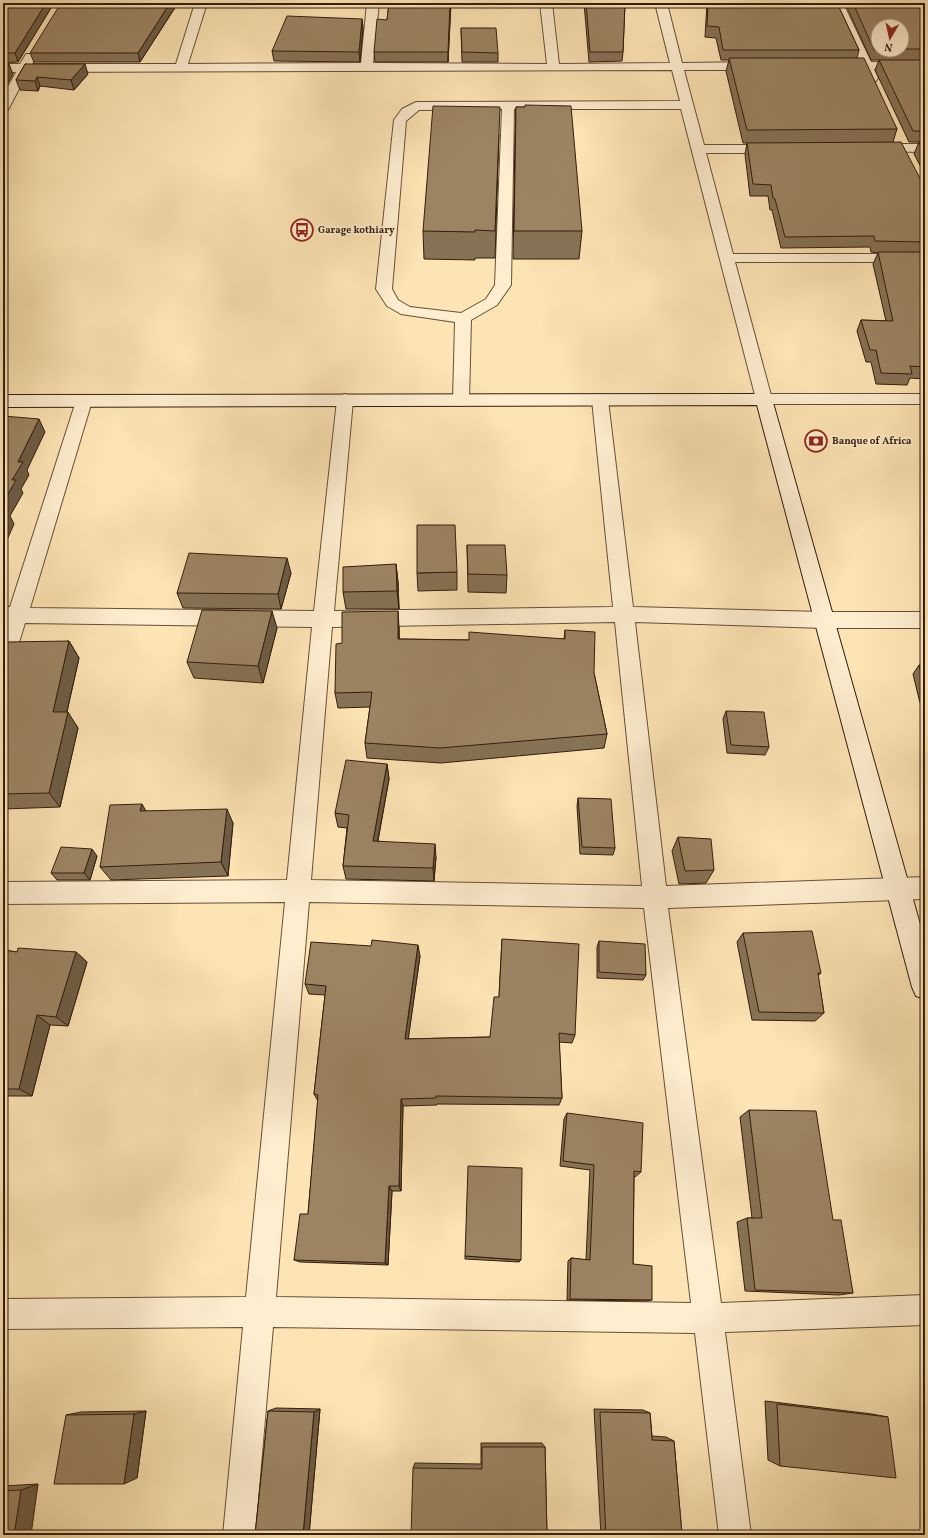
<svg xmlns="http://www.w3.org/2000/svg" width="928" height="1538" font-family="Vollkorn,serif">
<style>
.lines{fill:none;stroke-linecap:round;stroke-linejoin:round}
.minor-casing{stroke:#664f36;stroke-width:2}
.tertiary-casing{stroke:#664f36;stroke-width:2}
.secondary-casing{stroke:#331d0b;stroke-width:2}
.minor{fill:#feedcf;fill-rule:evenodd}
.tertiary{fill:#feedcf;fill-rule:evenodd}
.secondary{fill:#feedcf;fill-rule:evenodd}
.wall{fill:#867255;stroke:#331d0b;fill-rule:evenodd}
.shaded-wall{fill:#6d5c45;stroke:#331d0b}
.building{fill:#9c8463;stroke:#331d0b}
.labels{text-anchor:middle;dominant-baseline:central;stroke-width:3.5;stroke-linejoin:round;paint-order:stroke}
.far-poi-label{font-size:10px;font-weight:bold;fill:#331d0b;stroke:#feedcf;text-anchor:start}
</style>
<rect width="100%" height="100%" fill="#fde4b5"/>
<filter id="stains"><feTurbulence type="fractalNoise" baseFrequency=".005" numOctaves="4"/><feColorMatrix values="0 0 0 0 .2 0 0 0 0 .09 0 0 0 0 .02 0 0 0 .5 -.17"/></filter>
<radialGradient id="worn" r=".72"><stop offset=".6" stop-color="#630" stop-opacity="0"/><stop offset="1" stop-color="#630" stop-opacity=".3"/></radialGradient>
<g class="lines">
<!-- minor casing -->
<g class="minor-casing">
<g id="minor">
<path d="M195,3H207L188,64L361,63L367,3H379L373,63L547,64L540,3H552L559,64L670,63L655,3H667L682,63L758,62L762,63L764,66L762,69L758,70H684L704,145H776L781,146L783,149L781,152L776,153H706L733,254H925V262H735L772,399L770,403L764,404L758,403L756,399L681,109H514L511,285L497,305L471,320L469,400L467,404L461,406L455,404L453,400L455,322L401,314L387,306L376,289L394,120L402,109L416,102L680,101L672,70L28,72L9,108L7,111L3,112V96L16,72H3V64H20L26,54H34L36,57L32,64H176ZM502,109L495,285L486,299L461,313L410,307L398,300L392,289L406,121L419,110Z"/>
<polygon points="831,3 843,3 871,62 925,61 925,69 874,69 878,78 876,81 868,81 862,69 834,69 832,66 834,63 859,62"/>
<polygon points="874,144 925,144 925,152 869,151 867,148 869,145"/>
<path d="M345,394L351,396L353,400L334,611L613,607L592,400L594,396L600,394L606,396L608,400L633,607L824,612H925V628H824L635,622L666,886L925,877V899L668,908L721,1303L925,1295V1325L725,1332L751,1535H719L695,1333L273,1327L255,1535H223L243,1327L3,1329V1299L246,1297L285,902L3,904V882L287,880L312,627L25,623L13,662L10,668L3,670V630L5,623H3V607H10L76,401L78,397L84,395L90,397L92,401L30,608L314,611L337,400L339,396ZM615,622L642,886L311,880L332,627ZM309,902L644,908L691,1303L276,1297Z"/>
</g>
</g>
<!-- tertiary casing -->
<g class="tertiary-casing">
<polygon id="tertiary" points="764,394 925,394 925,404 764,404 758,403 756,399 758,395"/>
</g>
<!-- secondary casing -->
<g class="secondary-casing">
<polygon id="secondary" points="764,394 770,395 772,399 925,942 925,999 916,996 912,987 757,405 3,407 3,395"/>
</g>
<!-- minor -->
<use href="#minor" class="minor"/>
<!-- tertiary -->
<use href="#tertiary" class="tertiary"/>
<!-- secondary -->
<use href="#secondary" class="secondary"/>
</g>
<!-- wall -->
<g class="wall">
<polygon points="3,3 54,3 18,62 3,63"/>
<polygon points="178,3 140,62 34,62 30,53"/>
<polygon points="389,3 451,3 448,62 375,62 374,52 387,20"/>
<polygon points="584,3 625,3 623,52 622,61 589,62"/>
<polygon points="707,3 837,3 859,50 857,58 897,129 893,142 923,184 925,184 925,379 910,378 907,385 876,384 871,362 866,362 857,331 861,320 886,321 873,264 878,253 871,252 870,247 781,248 772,210 770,210 768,196 750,196 745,154 747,143 743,143 726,71 729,60 721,60 716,38 705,37"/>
<path d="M845,3H925V175L914,154L919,142H909L875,70L879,60H871ZM878,26H902V50H878Z"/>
<polygon points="362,19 363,28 360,62 274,61 272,51"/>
<polygon points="461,28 498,53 498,62 462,62"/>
<polygon points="25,64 88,74 74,90 40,86 38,91 20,90 16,80"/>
<polygon points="516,107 525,107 582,231 579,259 513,259 515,135"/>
<polygon points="499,134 495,258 475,258 475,260 424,259 423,231"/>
<polygon points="467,545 507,575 506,593 468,592"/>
<polygon points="396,564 398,582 399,609 346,609 343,592"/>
<polygon points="457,572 457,590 418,591 417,573"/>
<polygon points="291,573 281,609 183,608 177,593"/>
<polygon points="399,627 399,639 469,640 564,639 565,630 594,673 607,734 604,748 441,763 367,758 365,743 370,707 338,708 335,693 342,643"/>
<polygon points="277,628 263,683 194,678 187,662"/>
<polygon points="69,641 79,658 67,712 78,728 60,807 3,809 3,652"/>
<polygon points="919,665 925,665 925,703 920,703 913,674"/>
<polygon points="726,711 769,747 765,755 727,753 723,719"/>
<polygon points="387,764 389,779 378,841 436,857 434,881 346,879 343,866 347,828 338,827 335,813"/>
<polygon points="578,798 615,848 613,855 580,854 577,806"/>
<polygon points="146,811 233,823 228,876 111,880 100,867"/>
<polygon points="678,837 714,870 706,883 679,884 672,851"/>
<polygon points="97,856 90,880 57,880 51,873"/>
<polygon points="743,933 821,973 818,976 824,1013 815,1021 752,1020 737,942"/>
<polygon points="502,939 575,1035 572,1043 559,1042 562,1098 559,1105 437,1104 437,1105 403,1106 401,1191 392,1191 388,1265 300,1262 294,1260 308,1214 318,1101 314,1094 325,995 309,994 305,984 420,956 408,1039 490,1037 499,997"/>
<polygon points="599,941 646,975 643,980 597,978 597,947"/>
<polygon points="3,950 17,952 76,952 87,962 68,1026 50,1025 32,1096 3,1096"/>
<polygon points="749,1110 833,1220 853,1293 839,1295 745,1291 737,1222 747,1218 752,1218 740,1117"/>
<polygon points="567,1113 641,1172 635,1177 634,1177 633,1264 652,1300 646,1301 567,1300 568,1261 571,1258 586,1260 590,1170 560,1166 564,1119"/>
<polygon points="465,1256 521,1260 519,1262 465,1259"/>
<polygon points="765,1401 872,1414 888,1417 780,1466 768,1460"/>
<polygon points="276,1408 320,1409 309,1535 255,1535 268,1411"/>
<polygon points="594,1409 643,1410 650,1413 652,1436 666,1437 674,1441 682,1535 601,1535"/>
<polygon points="146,1411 137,1478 66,1415 81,1412"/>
<polygon points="481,1443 542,1443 545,1447 547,1535 413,1468 415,1463 481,1464"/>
<polygon points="38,1484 3,1535 3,1486"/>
</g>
<!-- shaded-wall -->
<g class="shaded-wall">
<polygon points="46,3 54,3 18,62 15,53"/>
<polygon points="170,3 178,3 140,62 138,53"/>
<polygon points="450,3 451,3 448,62 448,52"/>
<polygon points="362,19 363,28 360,62 359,52"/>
<polygon points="9,64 13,74 3,92 3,75"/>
<polygon points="85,64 88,74 74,90 71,80"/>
<polygon points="37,77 40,86 38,91 35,81"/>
<polygon points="39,419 45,432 27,470 29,475 21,489 23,493 10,516 14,524 3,549 3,503 12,480 18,462"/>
<polygon points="287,558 291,573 281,609 278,594"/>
<polygon points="396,564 398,582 399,609 397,591"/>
<polygon points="272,611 277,628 263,683 258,666"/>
<polygon points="398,611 399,627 400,655 398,639"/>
<polygon points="69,641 79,658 63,728 53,712"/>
<polygon points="68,712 78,728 60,807 49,793"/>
<polygon points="387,764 389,779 375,855 373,841"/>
<polygon points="142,804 150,818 140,811"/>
<polygon points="227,809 233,823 228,876 221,862"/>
<polygon points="435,844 436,857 434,881 433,868"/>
<polygon points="92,849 97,856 90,880 84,873"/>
<polygon points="418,945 420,956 407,1048 405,1039"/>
<polygon points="76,952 87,962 68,1026 56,1017"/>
<polygon points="37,1015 50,1025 32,1096 19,1089"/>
<polygon points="401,1099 403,1106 401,1191 399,1186"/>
<polygon points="389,1186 392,1191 388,1265 385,1263"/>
<polygon points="320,1409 309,1535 303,1535 314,1412"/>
<polygon points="146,1411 137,1478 124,1484 134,1414"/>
<polygon points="38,1484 31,1535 14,1535 21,1490"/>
</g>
<!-- building -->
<g class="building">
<polygon points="3,3 46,3 15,53 3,53"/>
<polygon points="61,3 170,3 138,53 30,53"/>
<polygon points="389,3 450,3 448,52 374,52 377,19 387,20"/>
<polygon points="586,3 625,3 623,52 590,52"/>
<polygon points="708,3 837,3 859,50 723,50 719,27 707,26"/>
<polygon points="853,3 925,3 925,49 902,49 902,26 878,26 878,50 874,50"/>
<polygon points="287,16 362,19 359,52 272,51"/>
<polygon points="461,28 496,28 498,53 462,52"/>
<polygon points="729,58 864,58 897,129 747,130"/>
<polygon points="879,60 925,60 925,131 913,131"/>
<polygon points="3,64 9,64 3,75"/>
<polygon points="25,64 85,64 71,80 37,77 35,81 16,80"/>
<polygon points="525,105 571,106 582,231 514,231 516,107 525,107"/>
<polygon points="433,106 500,107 495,231 475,230 475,232 423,231"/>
<polygon points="901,142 923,184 925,184 925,242 875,241 874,236 785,237 775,199 773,198 771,185 753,184 747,143"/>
<polygon points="919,142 925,142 925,155"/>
<polygon points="878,252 925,252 925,367 910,366 912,374 881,373 876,350 870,350 861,320 893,321"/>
<polygon points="3,416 39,419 18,462 23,462 12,480 16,480 3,503"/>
<polygon points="3,511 7,511 3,520"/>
<polygon points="417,525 455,525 457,572 417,573"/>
<polygon points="467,545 505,545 507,575 468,574"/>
<polygon points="189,553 287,558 278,594 177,593"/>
<polygon points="396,564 397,591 343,592 343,567"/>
<polygon points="202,610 272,611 258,666 187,662"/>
<polygon points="398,611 398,639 469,640 469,632 565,639 565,630 595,632 594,673 607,734 440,748 365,743 372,692 335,693 336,644 342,643 342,612"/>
<polygon points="69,641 53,712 68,712 49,793 3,794 3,652 6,642"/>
<polygon points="919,665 925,665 925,689"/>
<polygon points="726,711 764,712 769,747 731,745"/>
<polygon points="346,760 387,764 373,841 435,844 433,868 343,866 349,815 335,813"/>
<polygon points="578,798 611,799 615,848 582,847"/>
<polygon points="142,804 140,811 227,809 221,862 100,867 110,805"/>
<polygon points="678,837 711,839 714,870 685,871"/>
<polygon points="61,847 92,849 84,873 51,873"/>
<polygon points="812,931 821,973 818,973 824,1013 759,1012 743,933"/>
<polygon points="502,939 579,944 575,1035 559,1033 562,1098 436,1096 436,1098 401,1099 399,1186 389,1186 385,1263 294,1260 300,1214 308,1214 318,1095 314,1094 326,986 305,984 311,942 371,946 372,940 418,945 405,1039 490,1037 494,997 499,997"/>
<polygon points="599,941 645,944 646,975 599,972"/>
<polygon points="18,948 76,952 56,1017 37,1015 19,1089 3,1089 3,950 17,952"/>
<polygon points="749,1110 816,1111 833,1220 841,1220 853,1293 755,1290 747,1218 762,1218"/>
<polygon points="567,1113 643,1123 641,1172 634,1171 633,1264 652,1266 652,1300 570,1299 571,1258 590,1260 594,1165 563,1161"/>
<polygon points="468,1166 522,1168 521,1260 465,1256"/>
<polygon points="777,1404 888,1417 896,1478 780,1466"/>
<polygon points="268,1411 314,1412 303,1535 255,1535"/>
<polygon points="600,1412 650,1413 652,1440 674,1441 682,1535 606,1535"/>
<polygon points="134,1414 124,1484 54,1484 66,1415"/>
<polygon points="482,1447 545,1447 547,1535 411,1535 413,1468 482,1469"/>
<polygon points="21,1490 14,1535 3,1535 3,1491"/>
</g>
<!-- icons -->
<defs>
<g id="bus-ring" transform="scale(1.15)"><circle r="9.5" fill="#feedcf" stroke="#8f2418" stroke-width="1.5"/><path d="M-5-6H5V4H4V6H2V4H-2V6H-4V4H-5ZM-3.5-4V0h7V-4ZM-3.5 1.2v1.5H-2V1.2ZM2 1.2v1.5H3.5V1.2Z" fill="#8f2418"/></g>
<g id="bank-ring" transform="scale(1.15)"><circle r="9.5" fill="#feedcf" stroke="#8f2418" stroke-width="1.5"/><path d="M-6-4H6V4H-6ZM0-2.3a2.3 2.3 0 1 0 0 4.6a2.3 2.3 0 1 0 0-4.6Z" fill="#8f2418"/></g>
</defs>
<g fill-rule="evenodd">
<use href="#bus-ring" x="302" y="230"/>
<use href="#bank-ring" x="816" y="441"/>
</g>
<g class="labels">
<!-- far-poi labels -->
<g class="far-poi-label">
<text x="318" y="230">Garage kothiary</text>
<text x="832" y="441">Banque of Africa</text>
</g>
</g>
<!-- margin -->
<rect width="928" height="1538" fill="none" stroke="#fde4b5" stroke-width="16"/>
<rect x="4" y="4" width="920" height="1530" fill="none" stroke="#331d0b" stroke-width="2"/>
<rect x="8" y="8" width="912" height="1522" fill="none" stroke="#331d0b"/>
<!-- north arrow -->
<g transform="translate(890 38) rotate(189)"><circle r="19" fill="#feedcf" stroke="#ad9a81"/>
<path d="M0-3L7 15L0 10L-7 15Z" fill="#8f2418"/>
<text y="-6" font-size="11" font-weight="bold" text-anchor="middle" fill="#331d0b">N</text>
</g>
<rect width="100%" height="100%" filter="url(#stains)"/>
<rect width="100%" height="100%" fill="url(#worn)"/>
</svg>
